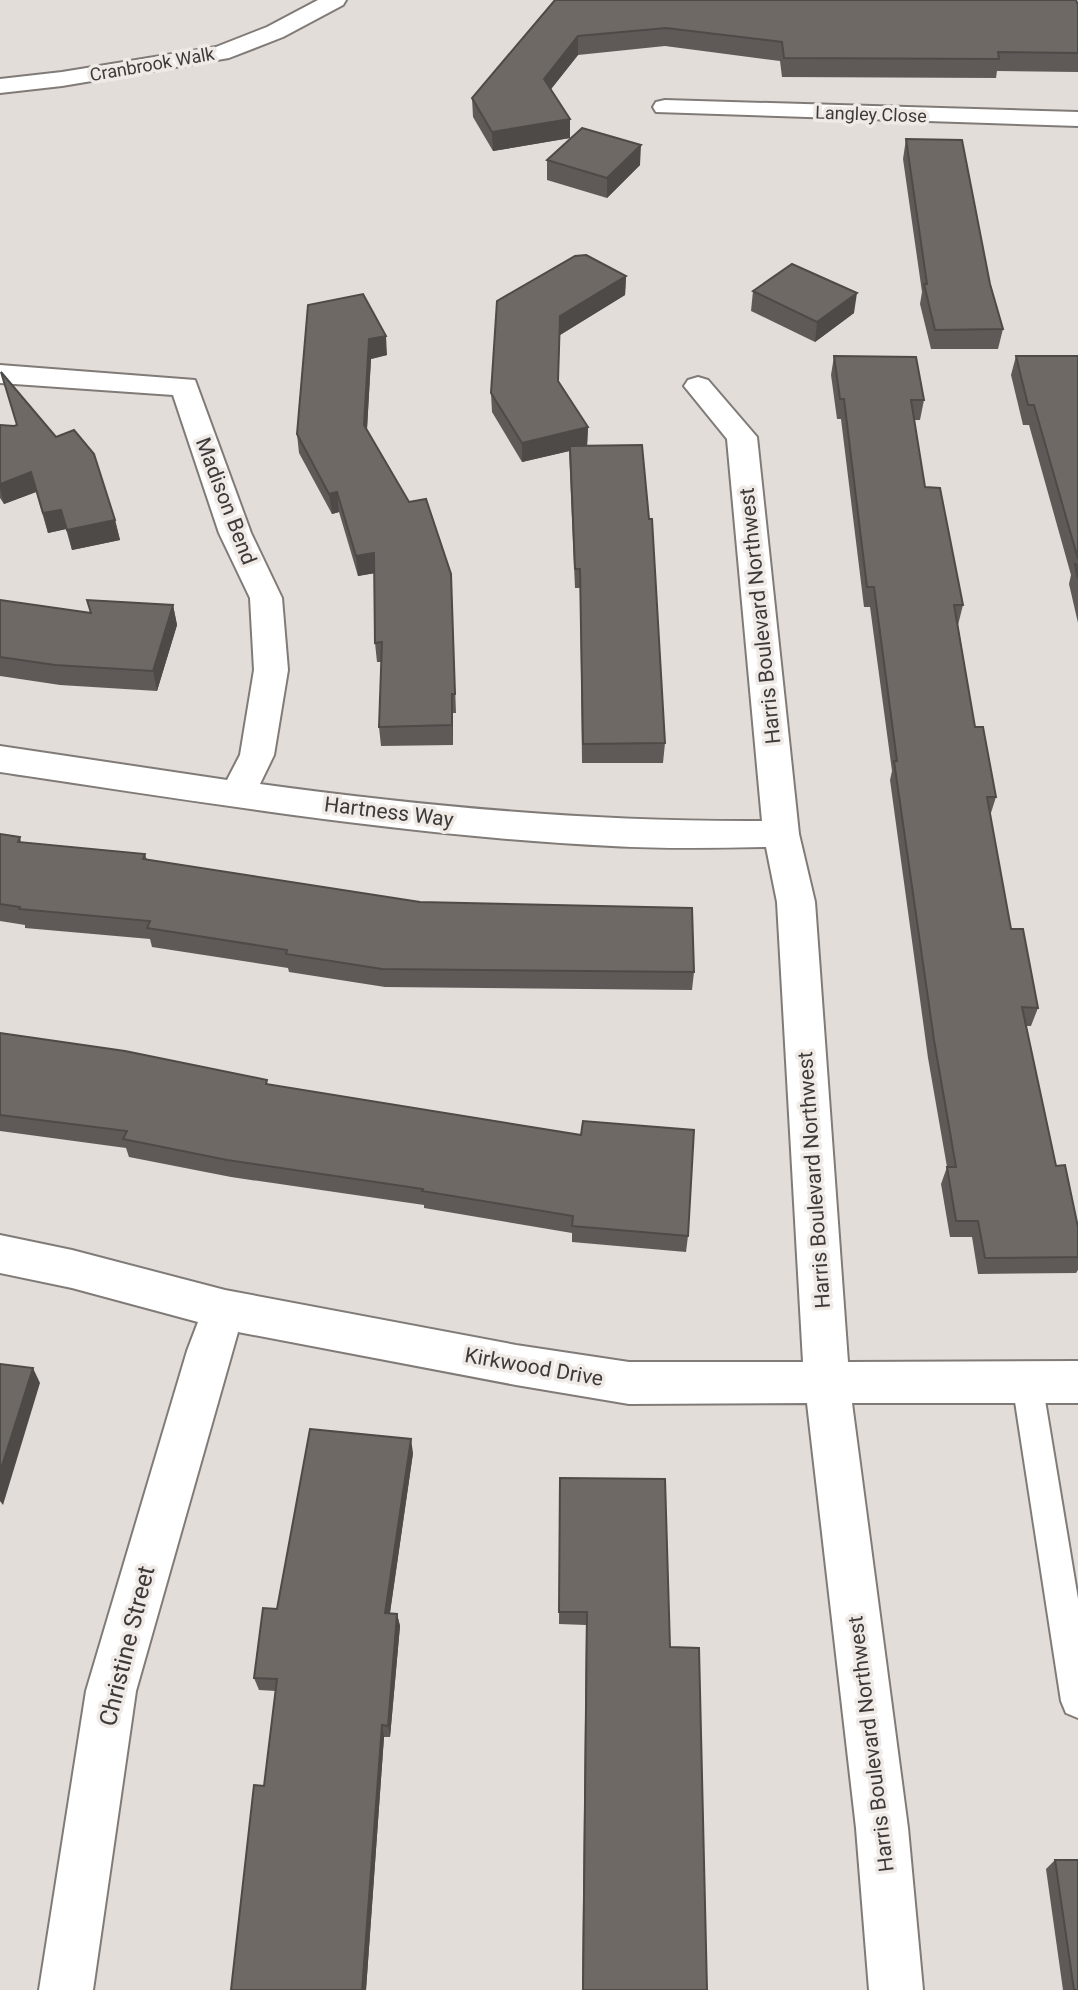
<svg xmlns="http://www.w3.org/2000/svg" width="1078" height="1990" font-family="Roboto,sans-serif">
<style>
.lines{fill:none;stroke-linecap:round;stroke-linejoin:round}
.service-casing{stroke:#817b78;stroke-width:4}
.minor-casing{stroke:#817b78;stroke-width:4}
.service{fill:#fff;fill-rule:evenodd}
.minor{fill:#fff;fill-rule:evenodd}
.wall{fill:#5f5a58}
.shaded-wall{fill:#4e4a47}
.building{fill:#6f6966;stroke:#4e4a47;stroke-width:2}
.labels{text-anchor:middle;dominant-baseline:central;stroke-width:7;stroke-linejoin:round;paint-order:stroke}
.far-street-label{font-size:18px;fill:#3d3a39;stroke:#f0eae6}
.street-label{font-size:21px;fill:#3d3a39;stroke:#f0eae6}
.near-street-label{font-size:24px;fill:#3d3a39;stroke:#f0eae6}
</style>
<rect width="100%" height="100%" fill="#e3ddd9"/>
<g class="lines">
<!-- service casing -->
<g class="service-casing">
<polygon id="service" points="1027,1368 1038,1372 1042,1382 1078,1599 1078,1718 1066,1713 1061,1701 1012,1382 1016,1372"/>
</g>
<!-- minor casing -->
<g class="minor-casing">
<g id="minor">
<polygon points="318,0 346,0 343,5 283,37 229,58 62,86 0,93 0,79 62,72 216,47 267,27"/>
<polygon points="665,100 1078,112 1078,126 656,112 653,107 656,102"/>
<path d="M0,365L195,380L251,533L282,598L288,670L274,755L260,784C427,807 593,822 762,821L727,439L684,386L688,380L698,377L708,380L757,437L799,834L815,902L848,1362L1078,1361V1403H852L908,1828L923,1990H869L856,1828L807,1403L629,1404L516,1385L238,1332L136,1691L93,1990H39L86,1691L187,1351L198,1322L72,1288L0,1273V1235L72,1250L225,1290L516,1345L629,1362H803L777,902L766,847C715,848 663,849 612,846C406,836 203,802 0,772V746L227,780L240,755L254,670L250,598L219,533L173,395L0,383Z"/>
</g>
</g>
<!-- service -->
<use href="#service" class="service"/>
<!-- minor -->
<use href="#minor" class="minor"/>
</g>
<!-- wall -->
<g class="wall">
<polygon points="555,0 1078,5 1078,72 997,71 996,78 782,77 780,61 665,46 578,55 551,89 570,138 493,151 473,117 472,98"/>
<polygon points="906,139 990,284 1003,329 998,349 931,349 920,304 922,292 903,159"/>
<polygon points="547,160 640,165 607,198 547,180"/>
<polygon points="626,276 625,295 560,335 558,382 588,427 587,446 665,743 663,763 582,763 580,588 575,588 569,451 522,462 492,412 491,393"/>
<polygon points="753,291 854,313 815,342 751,311"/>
<polygon points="308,305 387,355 371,359 367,430 451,574 456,713 453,713 453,745 381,746 379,727 381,662 377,662 375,643 374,573 358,576 339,512 332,514 299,453 297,434"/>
<polygon points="834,356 924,400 920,420 914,420 925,487 963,605 958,625 975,727 996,797 990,816 1011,929 1038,1008 1031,1026 1026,1026 1056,1166 1078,1227 1078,1270 1076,1273 978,1274 972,1237 950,1237 941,1184 947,1167 928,1058 890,780 892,771 870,607 864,607 841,419 837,419 831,375"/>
<polygon points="1016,356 1078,356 1078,623 1069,584 1071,575 1029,425 1023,425 1011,375"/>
<polygon points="0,425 115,520 120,540 72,550 66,529 48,533 36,492 4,504 0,498"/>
<polygon points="0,600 90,613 173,605 177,625 157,691 60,685 0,676"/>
<polygon points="0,834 20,837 21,842 145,854 147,860 694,972 692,990 385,987 289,972 288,968 152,947 150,939 25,928 25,925 0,921"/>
<polygon points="0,1033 268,1084 688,1236 686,1252 572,1242 572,1233 424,1208 424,1205 231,1177 129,1157 126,1148 0,1131"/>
<polygon points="413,1453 390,1613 397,1614 400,1626 390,1737 384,1737 366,1990 231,1990 264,1786 276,1691 259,1690 254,1678"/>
<polygon points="560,1478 670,1647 707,1990 582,1990 586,1625 559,1624"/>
<polygon points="1055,1860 1078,1990 1063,1990 1046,1869"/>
</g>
<!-- shaded-wall -->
<g class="shaded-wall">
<polygon points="578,36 578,55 544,98 544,79"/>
<polygon points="570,119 570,138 493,151 492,132"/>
<polygon points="641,145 640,165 607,198 607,178"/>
<polygon points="626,276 625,295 560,335 560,316"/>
<polygon points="857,293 854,313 815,342 817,322"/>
<polygon points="386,336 387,355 371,359 366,445 364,425 369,339"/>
<polygon points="588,427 587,447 522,462 522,443"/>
<polygon points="31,472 36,492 4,504 0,488 0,484"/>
<polygon points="337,492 339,512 332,514 329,494"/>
<polygon points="61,510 66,529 48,533 43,513"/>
<polygon points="115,520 120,540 72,550 67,530"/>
<polygon points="374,553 376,573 358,576 356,556"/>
<polygon points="173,605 177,625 157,691 153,671"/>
<polygon points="452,694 453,713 453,745 452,725"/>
<polygon points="33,1368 40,1383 3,1505 0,1501 0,1472"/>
<polygon points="411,1439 413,1453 388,1626 385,1613"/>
<polygon points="397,1614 400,1626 390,1737 388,1726"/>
<polygon points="382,1725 384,1737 366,1990 362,1990"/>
</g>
<!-- building -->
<g class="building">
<polygon points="555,0 1076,0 1078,5 1078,53 998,52 999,59 784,58 782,42 666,28 578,36 544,79 570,119 492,132 472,98"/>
<polygon points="582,128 641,145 607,178 547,160"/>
<polygon points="906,139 962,140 990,284 1003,329 935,330 924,284 927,284"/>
<polygon points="586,255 626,276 560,316 558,381 588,427 522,443 491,393 497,301 575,256"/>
<polygon points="792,264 857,293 817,322 753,291"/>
<polygon points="363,294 386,336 369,339 364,425 409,502 426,499 451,574 455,694 452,694 452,725 379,727 382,642 375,643 374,553 356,556 337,492 329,494 297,434 308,305"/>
<polygon points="834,356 916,357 924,400 911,400 925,487 940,488 963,605 954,605 975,727 983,727 996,797 987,797 1011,929 1023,929 1038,1008 1022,1007 1056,1166 1065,1165 1078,1227 1078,1257 985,1258 978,1221 956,1221 947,1167 956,1167 934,1040 894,761 897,761 874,587 867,587 844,399 840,399"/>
<polygon points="1016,356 1078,356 1078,559 1034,405 1028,405"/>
<polygon points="1,372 56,437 74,430 94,454 115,520 67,530 61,510 43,513 31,472 0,484 0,425 14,426 17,425"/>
<polygon points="642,445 649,519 652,519 665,743 583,744 580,569 575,569 570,446"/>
<polygon points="1075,564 1078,565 1078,579"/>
<polygon points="0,600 91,613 87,600 173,605 153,671 55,665 0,657"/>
<polygon points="0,834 20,837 18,842 145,854 143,859 420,902 692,908 694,972 382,969 286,954 287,950 147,928 150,921 19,909 20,907 0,904"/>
<polygon points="0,1033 125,1051 267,1080 266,1084 581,1135 583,1121 694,1130 688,1236 572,1226 573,1216 422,1191 423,1189 227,1160 123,1139 127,1131 0,1115"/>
<polygon points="0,1364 33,1368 0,1472"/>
<polygon points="310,1429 411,1439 385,1613 397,1614 388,1726 382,1725 362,1990 231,1990 254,1785 264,1786 277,1679 254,1678 263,1608 277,1609"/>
<polygon points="560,1478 665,1479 670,1647 699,1648 707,1990 583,1990 587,1612 559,1612"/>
<polygon points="1055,1860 1078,1860 1078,1990 1074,1990"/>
</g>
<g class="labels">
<!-- far-street labels -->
<g class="far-street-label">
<text transform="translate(152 64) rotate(-10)">Cranbrook Walk</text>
<text transform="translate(871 114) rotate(2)">Langley Close</text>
</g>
<!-- street labels -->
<g class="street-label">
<text transform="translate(226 501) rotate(69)">Madison Bend</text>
<text transform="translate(760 616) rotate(-96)">Harris Boulevard Northwest</text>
<text transform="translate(389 812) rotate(7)">Hartness Way</text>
<text transform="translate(814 1180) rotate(-94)">Harris Boulevard Northwest</text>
<text transform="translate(534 1367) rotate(10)">Kirkwood Drive</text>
<text transform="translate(871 1744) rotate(-97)">Harris Boulevard Northwest</text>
</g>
<!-- near-street labels -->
<g class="near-street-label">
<text transform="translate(127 1646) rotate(-76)">Christine Street</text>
</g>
</g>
</svg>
